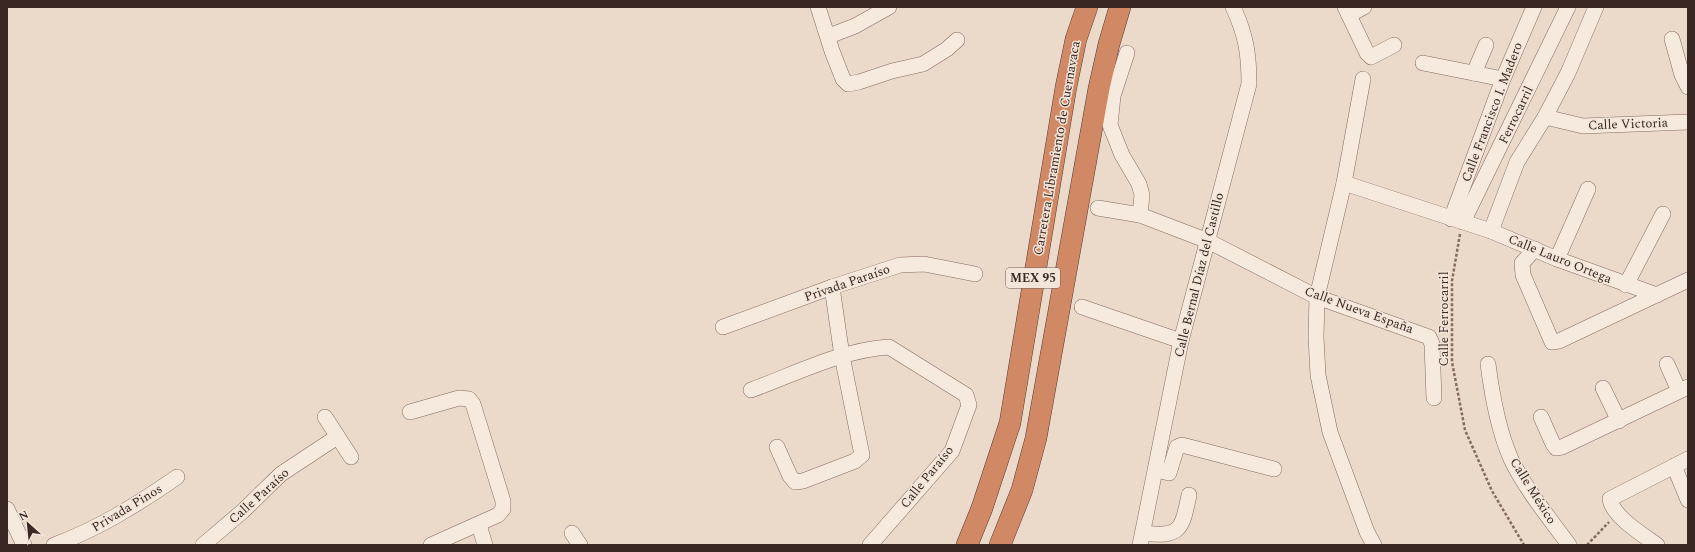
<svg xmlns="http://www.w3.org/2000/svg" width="1695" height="552" font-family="Spectral,serif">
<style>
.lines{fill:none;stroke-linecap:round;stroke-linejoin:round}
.minor-casing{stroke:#866b60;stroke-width:16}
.highway-casing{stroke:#553b33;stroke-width:22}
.path{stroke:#866b60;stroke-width:2.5;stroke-dasharray:3 2;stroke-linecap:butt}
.minor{stroke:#f6e9dd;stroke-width:15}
.highway{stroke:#d18864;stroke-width:21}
.labels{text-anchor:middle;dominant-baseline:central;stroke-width:3;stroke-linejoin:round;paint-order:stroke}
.shield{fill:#f3e5d9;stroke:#706059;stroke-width:1}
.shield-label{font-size:12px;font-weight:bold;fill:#382722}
.street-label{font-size:13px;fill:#382722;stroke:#f3e5d9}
</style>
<rect width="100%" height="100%" fill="#ebd9ca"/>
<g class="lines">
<!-- minor casing -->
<g class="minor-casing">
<g id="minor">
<polyline points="818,7 832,51 843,79 848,84 859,82 892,71 923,64 947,49 957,40"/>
<polyline points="1345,7 1367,53 1371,57 1394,45"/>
<polyline points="1349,15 1364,7"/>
<polyline points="829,36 855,26 889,7"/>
<polyline points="1672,39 1682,75 1688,87"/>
<polyline points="1127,53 1113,96 1110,125 1122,155 1139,184 1142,195 1140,215"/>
<polyline points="1423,63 1503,79"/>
<polyline points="1474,73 1486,45"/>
<polyline points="1363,79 1344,183 1317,297 1316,337 1318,375 1330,432 1367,532 1374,545"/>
<polyline points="1545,117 1583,126 1688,122"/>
<polyline points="1344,183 1491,231 1557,259 1657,295"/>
<polyline points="1098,208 1140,215 1208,241 1317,297 1429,337 1432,344 1434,398"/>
<polyline points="1451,219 1503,79 1534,7"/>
<polyline points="1463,222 1568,7"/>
<polyline points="1491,231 1517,162 1545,117 1568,73 1596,7"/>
<polyline points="1535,249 1522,263 1523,275 1552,342 1559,341 1688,280"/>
<polyline points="1557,259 1588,189"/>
<polyline points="1626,285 1663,214"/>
<polyline points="1082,307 1181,341"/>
<polyline points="723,327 832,287 900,265 924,264 975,274"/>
<path d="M1488,364C1492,395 1498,430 1511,459C1524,487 1550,519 1569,545"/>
<polyline points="1667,364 1679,391"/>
<polyline points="1603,388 1619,421"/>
<path d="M751,390C795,374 841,350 889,347L966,395L969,405L952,451L870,545"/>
<polyline points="410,412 459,398 469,399 473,404 503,501 503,509 498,515 431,545"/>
<polyline points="325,417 351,457"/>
<polyline points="1541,417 1553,444 1556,448 1562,447 1688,387"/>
<polyline points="777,447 790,476 795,482 803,481 855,461 862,455 842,356 832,287"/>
<polyline points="1674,466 1688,500"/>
<polyline points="1156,470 1169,473 1177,447 1182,445 1274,469"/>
<polyline points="7,509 24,545"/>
<polyline points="479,525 485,545"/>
<polyline points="572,533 580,545"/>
<path d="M1143,533C1181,538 1182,529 1189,495"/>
<path d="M54,545C98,529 138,504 177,477"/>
<polyline points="203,545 243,511 281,474 337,437"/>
<path d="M1140,545L1181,341L1249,84C1249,54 1246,35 1233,7"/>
<path d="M1657,545C1643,535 1612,516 1610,499L1688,459"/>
</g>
</g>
<!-- highway casing -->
<g class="highway-casing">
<g id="highway">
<polyline points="967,545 982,508 1010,423 1066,87 1076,39 1087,7"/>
<polyline points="1000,545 1022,490 1036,438 1099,88 1109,44 1120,7"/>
</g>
</g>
<!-- path -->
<g class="path">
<polyline points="1460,234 1452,281 1452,362 1465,430 1492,491 1524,545"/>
<polyline points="1587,545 1609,522"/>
</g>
<!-- minor -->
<use href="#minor" class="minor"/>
<!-- highway -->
<use href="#highway" class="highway"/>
</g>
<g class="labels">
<!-- shield labels -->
<rect class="shield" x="1006" y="268" width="54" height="20" rx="3"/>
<g class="shield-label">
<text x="1033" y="278">MEX 95</text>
</g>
<!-- street labels -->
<g class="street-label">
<text transform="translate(1492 112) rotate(-69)">Calle Francisco I. Madero</text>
<text transform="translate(1516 115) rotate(-64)">Ferrocarril</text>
<text transform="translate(1628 124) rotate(-2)">Calle Victoria</text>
<text transform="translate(1057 148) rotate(-80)">Carretera Libramiento de Cuernavaca</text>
<text transform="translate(1560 259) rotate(22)">Calle Lauro Ortega</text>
<text transform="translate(1199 275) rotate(-76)">Calle Bernal Díaz del Castillo</text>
<text transform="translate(847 283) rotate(-19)">Privada Paraíso</text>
<text transform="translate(1359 310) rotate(20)">Calle Nueva España</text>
<text transform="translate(1444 319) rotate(-90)">Calle Ferrocarril</text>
<text transform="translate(927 477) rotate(-51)">Calle Paraíso</text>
<text transform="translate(1533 491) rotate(58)">Calle México</text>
<text transform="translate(259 496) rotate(-42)">Calle Paraíso</text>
<text transform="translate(127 508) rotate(-31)">Privada Pinos</text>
</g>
</g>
<!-- border -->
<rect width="1695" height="552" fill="none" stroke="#382722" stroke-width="16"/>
<!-- north arrow -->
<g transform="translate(28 524) rotate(333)" stroke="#f3e5d9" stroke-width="3" paint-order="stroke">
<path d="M0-3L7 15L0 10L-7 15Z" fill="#382722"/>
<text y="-6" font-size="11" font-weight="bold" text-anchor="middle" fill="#382722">N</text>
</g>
</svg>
